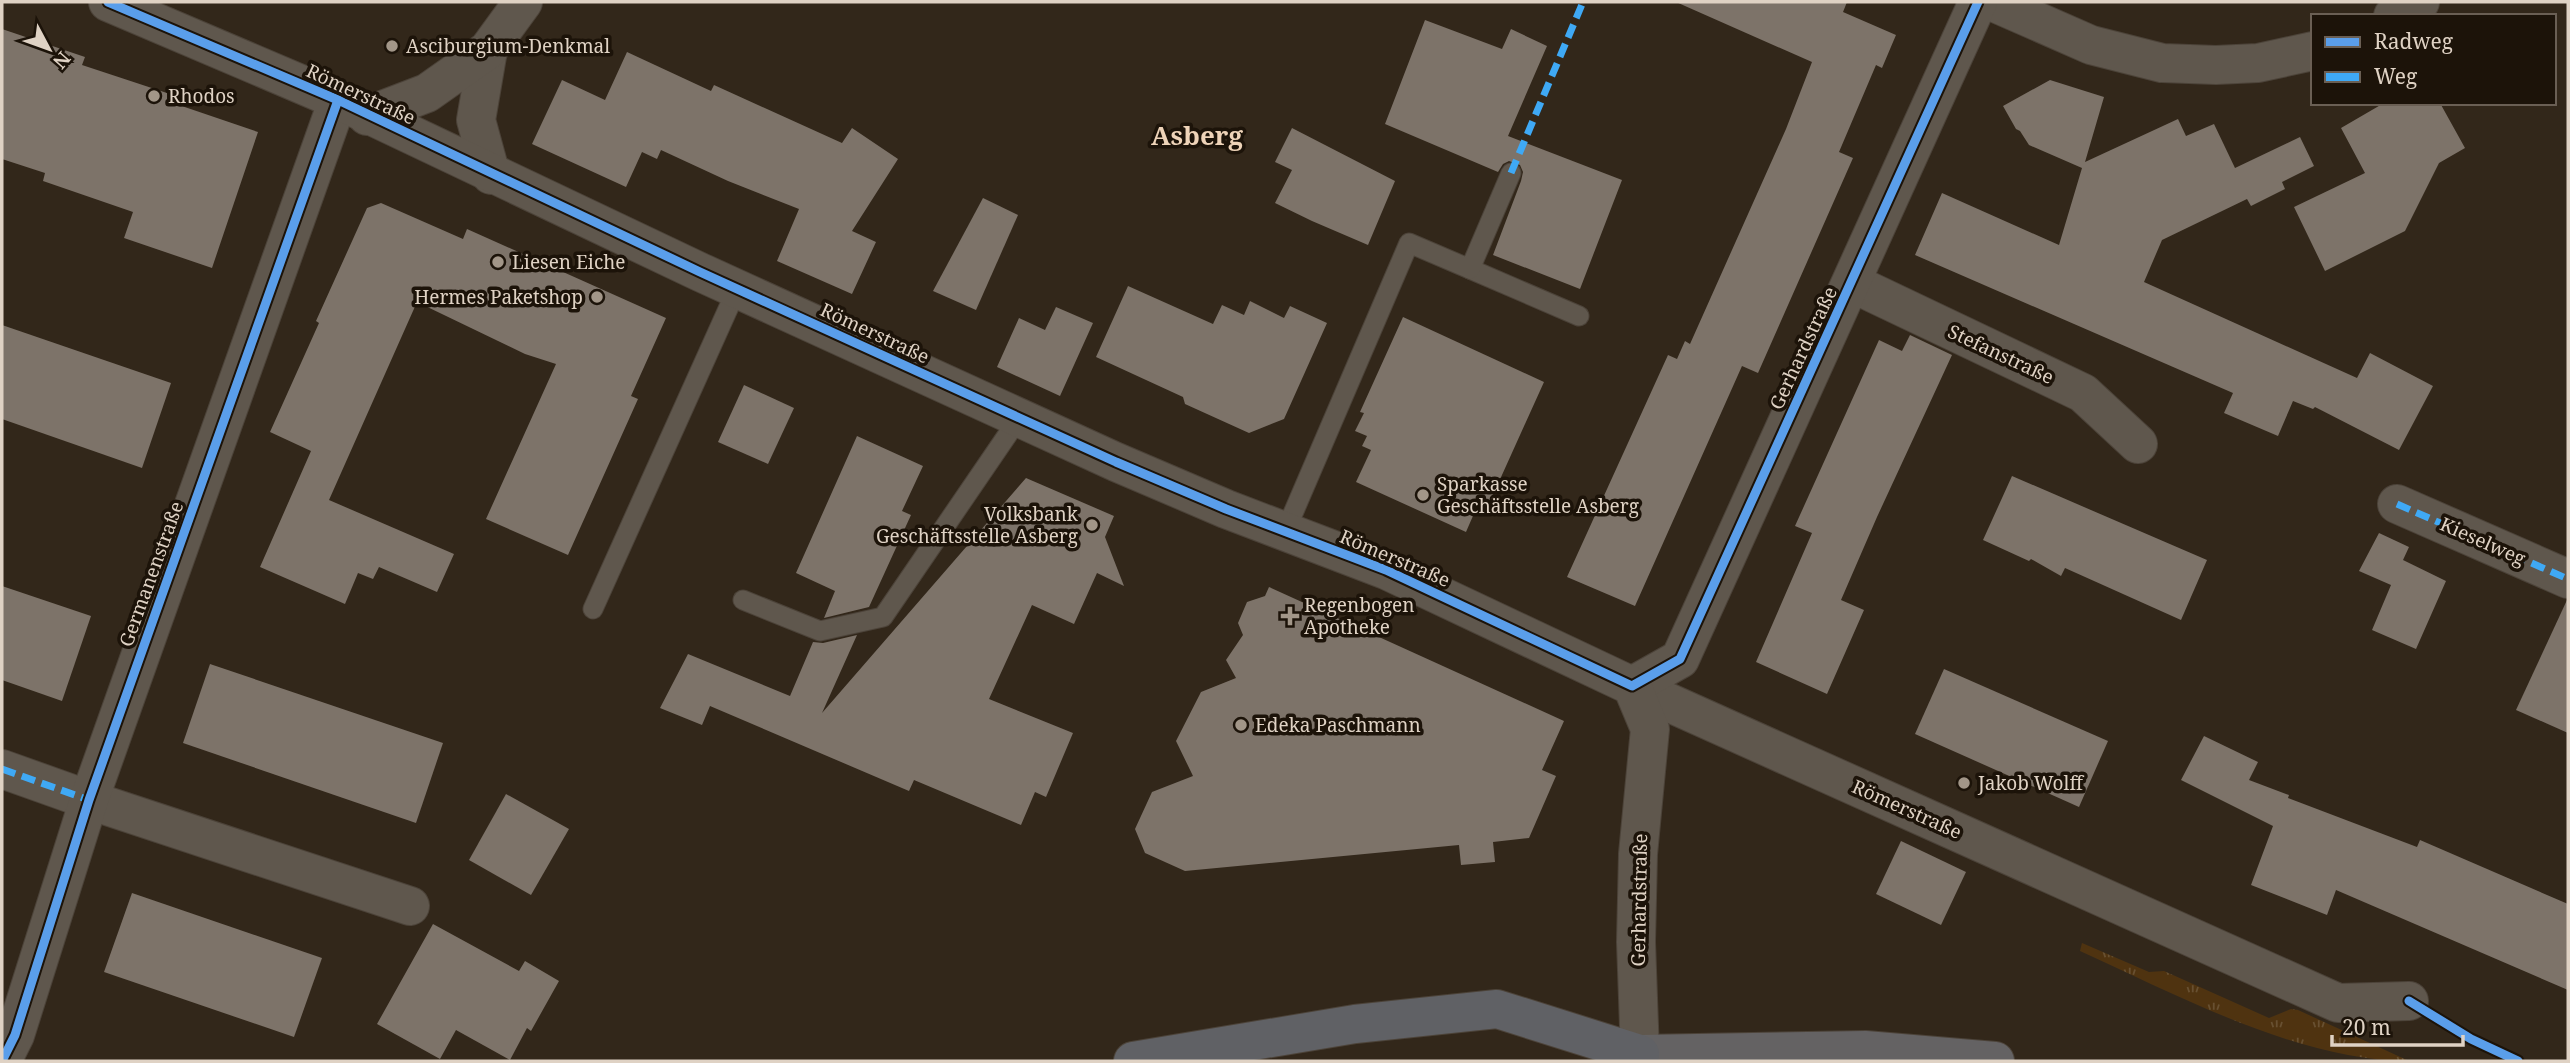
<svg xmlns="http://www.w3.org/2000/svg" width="2570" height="1063" font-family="'Noto Serif',serif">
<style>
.grass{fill:url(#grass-tufts)}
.building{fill:#7d7369}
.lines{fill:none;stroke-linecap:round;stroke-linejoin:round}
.lane-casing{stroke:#4c4339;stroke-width:21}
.street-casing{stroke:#4c4339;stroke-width:40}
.secondary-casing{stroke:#4c4339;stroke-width:40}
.primary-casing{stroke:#4c4339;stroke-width:40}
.highway-casing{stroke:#4c4339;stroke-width:40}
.lane{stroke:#5f574d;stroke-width:19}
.street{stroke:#5f574d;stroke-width:38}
.secondary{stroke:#5f574d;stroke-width:38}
.primary{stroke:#646263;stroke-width:38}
.highway{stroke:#606165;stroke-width:38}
.quiet{stroke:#3fa9f5;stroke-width:7;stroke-dasharray:14 7;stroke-linecap:butt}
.cycleway-casing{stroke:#1c1309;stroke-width:13}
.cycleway{stroke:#5a9eea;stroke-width:9}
.poi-dot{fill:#a29688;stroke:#1c1309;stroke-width:2.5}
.labels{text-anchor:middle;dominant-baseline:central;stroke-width:7;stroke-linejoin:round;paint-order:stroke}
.poi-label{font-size:19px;fill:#dfd2c4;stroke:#1c1309;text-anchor:start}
.street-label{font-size:19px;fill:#dfd2c4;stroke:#1c1309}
.district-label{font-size:26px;font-weight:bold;fill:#eed3b8;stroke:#1c1309}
</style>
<defs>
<pattern id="grass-tufts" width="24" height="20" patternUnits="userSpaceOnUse" patternTransform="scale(1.75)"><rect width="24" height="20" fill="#4f3310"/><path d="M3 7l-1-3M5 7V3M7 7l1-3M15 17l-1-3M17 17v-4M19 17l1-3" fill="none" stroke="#685031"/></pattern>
</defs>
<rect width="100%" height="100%" fill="#32271a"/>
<!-- grass -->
<path class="grass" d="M2082,943L2149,972L2164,971L2269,1018L2291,1009L2298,1010L2409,1061C2300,1061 2179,996 2080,951Z"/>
<!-- building -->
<g class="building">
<polygon points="1676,2 1847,2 1843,12 1896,35 1882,68 1876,65 1839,152 1853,158 1758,373 1742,366 1635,606 1567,577 1668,355 1677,359 1685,341 1690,344 1786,129 1812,62"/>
<polygon points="1425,20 1502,49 1511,29 1547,46 1508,136 1622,180 1580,289 1493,255 1521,181 1523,172 1520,165 1509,161 1503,164 1498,172 1385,124"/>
<polygon points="2,29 85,57 82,65 173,95 170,102 258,132 212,268 124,238 133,212 43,181 45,173 2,159"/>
<polygon points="627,52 711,91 714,85 842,143 852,128 898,159 852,231 876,242 852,294 777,261 799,209 728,181 661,150 657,159 642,152 626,187 532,144 562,80 605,100"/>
<polygon points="2050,80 2104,97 2085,162 2178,119 2186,136 2214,124 2235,168 2300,137 2314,166 2282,182 2285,189 2251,206 2247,199 2162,240 2144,282 2357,378 2370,353 2433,386 2399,450 2315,407 2313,409 2293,401 2278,436 2224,413 2233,393 1915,255 1942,193 2059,245 2082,168 2029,145 2020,131 2016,129 2003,106"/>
<polygon points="2384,103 2440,103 2465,148 2439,163 2405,231 2325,271 2294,207 2365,173 2341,128"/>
<polygon points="1292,128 1395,181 1368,245 1312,221 1275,203 1292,170 1275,162"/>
<polygon points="983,198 1018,215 976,310 933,291"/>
<polygon points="381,203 463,239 467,229 666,318 631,396 638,399 568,555 486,519 556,364 525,354 417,302 329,500 454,554 437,592 379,567 373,579 358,573 345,604 260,567 311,451 270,432 319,323 316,321 367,208"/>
<polygon points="1128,286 1213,324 1222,305 1244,315 1250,301 1284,318 1290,306 1327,323 1284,419 1249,433 1185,404 1183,397 1096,357"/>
<polygon points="1056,307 1093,323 1060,396 997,367 1019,318 1045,330"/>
<polygon points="1403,317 1544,382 1488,506 1479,502 1466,532 1356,482 1371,450 1362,446 1367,436 1355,431 1364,413 1360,412"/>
<polygon points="2,325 171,383 142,468 2,419"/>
<polygon points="1910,335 1952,355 1877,517 1841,600 1864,610 1827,694 1756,662 1812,533 1795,526 1879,340 1902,351"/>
<polygon points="744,385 794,408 768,464 718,442"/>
<polygon points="857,436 923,466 902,511 911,515 869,607 824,618 835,591 796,573"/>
<polygon points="2012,476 2207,560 2181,620 2065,568 2061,576 2031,559 2029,561 1983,540"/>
<polygon points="1026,478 1114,516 1105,537 1124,586 1097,573 1074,624 1032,605 989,699 1073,733 1046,797 1035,792 1021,825 914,780 909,791 710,706 702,725 660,708 688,654 790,696 813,642 823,643 857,635 822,713"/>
<polygon points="2379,533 2409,547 2403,560 2446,581 2416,649 2372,630 2391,585 2359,571"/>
<polygon points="2,586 91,616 62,701 2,680"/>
<polygon points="1269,587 1564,721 1542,770 1556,776 1529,838 1493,842 1495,862 1461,865 1459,845 1185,871 1145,853 1135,829 1152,792 1193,776 1176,741 1201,692 1236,678 1226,660 1243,635 1238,623 1247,602 1265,596"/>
<polygon points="2567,600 2568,600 2568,733 2516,710"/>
<polygon points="210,664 443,743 416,823 183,743"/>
<polygon points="1944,669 2108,741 2079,807 1915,734"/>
<polygon points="2204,736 2258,762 2249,780 2289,795 2288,798 2417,847 2420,840 2568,904 2568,990 2336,890 2327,915 2251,885 2273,826 2181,780"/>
<polygon points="506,794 569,829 531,895 469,860"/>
<polygon points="1901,841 1966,872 1941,925 1876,894"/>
<polygon points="132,893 322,958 294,1037 104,972"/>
<polygon points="433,924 519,971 525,961 559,981 531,1031 527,1028 510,1060 456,1030 440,1059 377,1024"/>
</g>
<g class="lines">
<!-- lane casing -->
<g class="lane-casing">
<g id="lane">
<polyline points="1470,269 1579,316"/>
<polyline points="1285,532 1409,243 1470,269 1511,173"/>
<polyline points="743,600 820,631 883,617 1019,418"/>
<polyline points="593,609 737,289"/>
</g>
</g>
<!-- street casing -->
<g class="street-casing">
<g id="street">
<polyline points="1993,2 2091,45 2162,63 2216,65 2258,63 2313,51"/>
<polyline points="2393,16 2420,2"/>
<polyline points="488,50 476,120 491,175"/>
<polyline points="367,116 427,93 488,50 523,2"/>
<polyline points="1852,283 2083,393 2138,444"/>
<polyline points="2397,504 2568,579"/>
<polyline points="1632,686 2338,1003 2409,1001"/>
<polyline points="1632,686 1680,659 1978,2"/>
<polyline points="2,769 89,800 410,906"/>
<polyline points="2,1061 15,1035 89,800 338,100"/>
</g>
</g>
<!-- secondary casing -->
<g class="secondary-casing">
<polyline id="secondary" points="108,2 338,100 700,272 1116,462 1226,509 1386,570 1632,686 1650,729 1638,854 1636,942 1640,1054"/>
</g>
<!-- primary casing -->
<g class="primary-casing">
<polyline id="primary" points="1640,1054 1865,1050 1995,1061"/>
</g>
<!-- highway casing -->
<g class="highway-casing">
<polyline id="highway" points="1133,1061 1355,1024 1497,1009 1640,1054"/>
</g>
<!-- lane -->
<use href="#lane" class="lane"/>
<!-- street -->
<use href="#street" class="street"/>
<!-- secondary -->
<use href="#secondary" class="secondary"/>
<!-- primary -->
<use href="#primary" class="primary"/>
<!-- highway -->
<use href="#highway" class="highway"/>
<!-- quiet -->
<g class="quiet">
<polyline points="1511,173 1583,2"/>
<polyline points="2397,504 2568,579"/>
<polyline points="2,769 89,800"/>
</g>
<!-- cycleway casing -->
<g class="cycleway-casing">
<g id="cycleway">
<polyline points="108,2 338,100 700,272 1116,462 1226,509 1386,570 1632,686 1680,659 1978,2"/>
<polyline points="2409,1001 2471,1039 2518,1061"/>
<polyline points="2,1061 15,1035 89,800 338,100"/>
</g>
</g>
<!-- cycleway -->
<use href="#cycleway" class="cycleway"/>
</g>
<!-- markers -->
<g class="poi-dot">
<circle cx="392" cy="46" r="7"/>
<circle cx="154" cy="96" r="7"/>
<circle cx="498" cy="262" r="7"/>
<circle cx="597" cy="297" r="7"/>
<circle cx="1423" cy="495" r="7"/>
<circle cx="1092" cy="525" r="7"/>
<path d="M1286.5 605.5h7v7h7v7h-7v7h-7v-7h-7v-7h7z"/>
<circle cx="1241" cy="725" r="7"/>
<circle cx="1964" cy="783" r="7"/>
</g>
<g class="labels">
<!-- poi labels -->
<g class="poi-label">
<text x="406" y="46">Asciburgium-Denkmal</text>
<text x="168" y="96">Rhodos</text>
<text x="512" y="262">Liesen Eiche</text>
<text x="583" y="297" text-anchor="end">Hermes Paketshop</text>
<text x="1437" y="484">Sparkasse<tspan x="1437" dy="22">Geschäftsstelle Asberg</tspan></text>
<text x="1078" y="514" text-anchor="end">Volksbank<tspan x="1078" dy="22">Geschäftsstelle Asberg</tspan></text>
<text x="1304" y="605">Regenbogen<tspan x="1304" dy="22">Apotheke</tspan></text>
<text x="1255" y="725">Edeka Paschmann</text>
<text x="1978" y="783">Jakob Wolff</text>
</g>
<!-- street labels -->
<g class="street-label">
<text transform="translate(361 94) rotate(25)">Römerstraße</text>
<text transform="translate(875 333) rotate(25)">Römerstraße</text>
<text transform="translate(1803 348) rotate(-65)">Gerhardstraße</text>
<text transform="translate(2001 354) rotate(25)">Stefanstraße</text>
<text transform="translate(2483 541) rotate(24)">Kieselweg</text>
<text transform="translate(1395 558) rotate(23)">Römerstraße</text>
<text transform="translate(151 574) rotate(-70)">Germanenstraße</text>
<text transform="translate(1907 809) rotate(24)">Römerstraße</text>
<text transform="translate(1639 900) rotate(-89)">Gerhardstraße</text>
</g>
<!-- district labels -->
<g class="district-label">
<text x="1197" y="135">Asberg</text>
</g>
</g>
<!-- border -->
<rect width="2570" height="1063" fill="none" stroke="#dfd2c4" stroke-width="7"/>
<!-- legend -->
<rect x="2311" y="14" width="245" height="91" fill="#1c1309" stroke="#6a5f54" stroke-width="2"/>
<rect x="2325" y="37" width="35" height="10" fill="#5a9eea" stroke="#6a5f54" stroke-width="2"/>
<text x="2374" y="49" font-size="21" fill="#dfd2c4">Radweg</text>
<rect x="2325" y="72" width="35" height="10" fill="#3fa9f5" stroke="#6a5f54" stroke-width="2"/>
<text x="2374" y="84" font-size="21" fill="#dfd2c4">Weg</text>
<!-- north arrow -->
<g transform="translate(49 49) rotate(131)" stroke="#1c1309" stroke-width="5" paint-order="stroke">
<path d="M0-5L12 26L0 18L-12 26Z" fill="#dfd2c4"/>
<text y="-10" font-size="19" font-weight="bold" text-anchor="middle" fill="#dfd2c4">N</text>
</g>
<!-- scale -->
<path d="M2332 1035v10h131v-10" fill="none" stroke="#dfd2c4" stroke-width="3.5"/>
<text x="2342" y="1035" font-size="21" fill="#dfd2c4" stroke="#1c1309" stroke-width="5" paint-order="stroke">20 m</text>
</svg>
